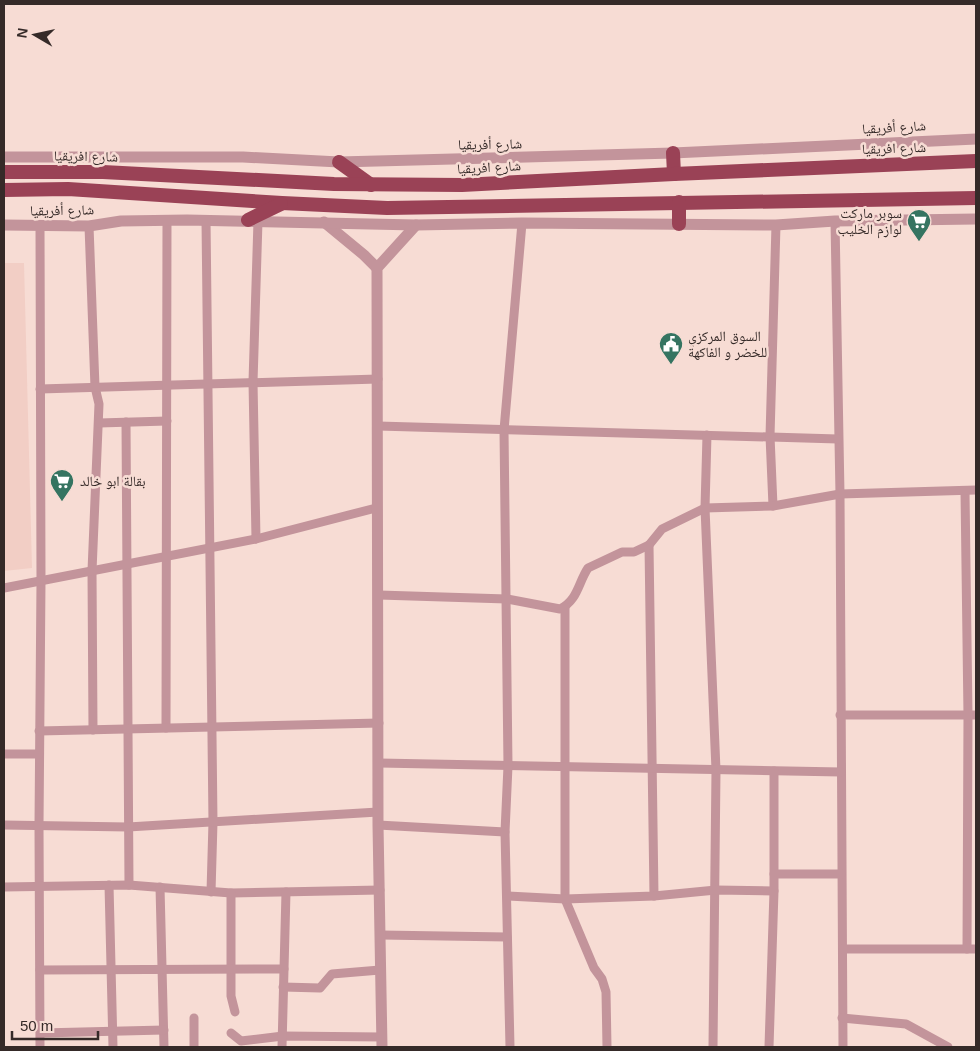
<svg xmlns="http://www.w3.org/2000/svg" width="980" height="1051" font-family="Arial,'Noto Naskh Arabic',sans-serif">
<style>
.built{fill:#f2cec5}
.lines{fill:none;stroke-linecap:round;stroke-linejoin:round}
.minor{stroke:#c3949b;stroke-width:9}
.tertiary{stroke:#c3949b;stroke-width:11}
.trunk{stroke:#9a4256;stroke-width:14}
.labels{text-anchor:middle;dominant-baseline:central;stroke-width:5;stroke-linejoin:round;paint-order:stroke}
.street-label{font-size:14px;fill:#352a28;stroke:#f7dcd4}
.poi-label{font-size:14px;fill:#352a28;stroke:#f7dcd4;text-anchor:start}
</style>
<rect width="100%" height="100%" fill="#f7dcd4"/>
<!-- built -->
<polygon class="built" points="4,263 24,263 32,568 4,571"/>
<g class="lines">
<!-- minor -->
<g class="minor">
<polyline points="206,220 213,822 211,892"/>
<polyline points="835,221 840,494 843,1047"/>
<polyline points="40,226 41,581 39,826 40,1047"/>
<polyline points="89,226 95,387 99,404 92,571 93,730"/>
<polyline points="40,389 378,379"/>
<polyline points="126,422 129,885"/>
<polyline points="99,423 167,421"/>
<polyline points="378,426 838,439"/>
<polyline points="707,435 705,508 716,770 713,1047"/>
<polyline points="965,491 968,715 967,949"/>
<polyline points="773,506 770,436 776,225"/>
<polyline points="256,539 253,382 258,221"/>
<polyline points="649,545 654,896"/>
<polyline points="4,588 256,539 376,508"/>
<path d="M379,595L507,599L560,609C578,600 578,583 588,568L622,552H634L649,545L662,529L705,508L773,506L840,494L976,490"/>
<polyline points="565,607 565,899 594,968 602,979 606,992 607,1047"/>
<polyline points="840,715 976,715"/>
<polyline points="166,728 167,220"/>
<polyline points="39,731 379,723"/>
<polyline points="4,754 39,754"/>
<polyline points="379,763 841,772"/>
<polyline points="4,825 128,827 378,812"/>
<polyline points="378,825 505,832"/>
<polyline points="774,874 841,874"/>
<polyline points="109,885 113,1047"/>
<polyline points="4,887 129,885 231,893 380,890"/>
<polyline points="160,887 164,1047"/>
<polyline points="231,893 231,996 235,1012"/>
<polyline points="508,896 565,899 654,896 716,890 774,891"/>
<polyline points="381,935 507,937"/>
<polyline points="843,949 976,949"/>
<polyline points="40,970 284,969"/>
<polyline points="283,987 320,988 332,974 380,970"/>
<polyline points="194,1018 194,1047"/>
<polyline points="842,1018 906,1024 948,1047"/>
<polyline points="41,1033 164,1030"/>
<polyline points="231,1033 241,1041 283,1036 382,1037"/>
<polyline points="282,1047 286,892"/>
<polyline points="510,1047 505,832 508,766 504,430 522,223"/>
<polyline points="769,1047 774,891 774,771"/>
</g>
<!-- tertiary -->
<g class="tertiary">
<polyline points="4,157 243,157 339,162 673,153 976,139"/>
<polyline points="324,222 364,255 377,268"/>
<polyline points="4,225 89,226 121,221 187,220 416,225 522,223 776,225 835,221 976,219"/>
<polyline points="382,1047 378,825 377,268 416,225"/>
</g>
<!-- trunk -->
<g class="trunk">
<polyline points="673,153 674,174"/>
<polyline points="339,162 371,185"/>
<polyline points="4,172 103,172 334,184 462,185 674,174 976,161"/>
<polyline points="4,190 68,189 282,203 387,208 976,198"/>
<polyline points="679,202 679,224"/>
<polyline points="248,220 281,204"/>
</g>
</g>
<!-- icons -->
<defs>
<g id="supermarket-pin" transform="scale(1.25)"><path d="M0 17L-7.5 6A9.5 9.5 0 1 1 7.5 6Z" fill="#357461" stroke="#f7dcd4"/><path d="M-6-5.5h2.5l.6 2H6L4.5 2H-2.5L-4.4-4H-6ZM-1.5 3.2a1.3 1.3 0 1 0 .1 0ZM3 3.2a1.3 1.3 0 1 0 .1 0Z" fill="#fff"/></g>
<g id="civic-pin" transform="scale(1.25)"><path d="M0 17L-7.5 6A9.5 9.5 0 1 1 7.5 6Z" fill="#357461" stroke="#f7dcd4"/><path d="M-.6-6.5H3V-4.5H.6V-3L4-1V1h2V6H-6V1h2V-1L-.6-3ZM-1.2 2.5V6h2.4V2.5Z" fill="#fff"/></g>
</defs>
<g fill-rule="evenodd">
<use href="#supermarket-pin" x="919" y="221"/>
<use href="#civic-pin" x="671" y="344"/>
<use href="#supermarket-pin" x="62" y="481"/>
</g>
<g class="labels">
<!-- street labels -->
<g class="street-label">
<text transform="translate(894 127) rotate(-3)">شارع أفريقيا</text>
<text transform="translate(490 144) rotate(-1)">شارع أفريقيا</text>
<text transform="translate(894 148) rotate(-2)">شارع افريقيا</text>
<text transform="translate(86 156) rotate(1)">شارع افريقيا</text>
<text transform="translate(489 167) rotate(-3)">شارع افريقيا</text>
<text transform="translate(62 210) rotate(-1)">شارع أفريقيا</text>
</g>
<!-- poi labels -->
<g class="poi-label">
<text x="902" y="213" text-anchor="end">سوبر ماركت<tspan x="902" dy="16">لوازم الخليب</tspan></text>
<text x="688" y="336">السوق المركزي<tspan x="688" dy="16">للخضر و الفاكهة</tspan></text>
<text x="80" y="481">بقالة ابو خالد</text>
</g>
</g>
<!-- border -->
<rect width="980" height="1051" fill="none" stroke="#352a28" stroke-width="10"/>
<!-- north arrow -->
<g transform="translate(35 35) rotate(279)" stroke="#f7dcd4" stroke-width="4" paint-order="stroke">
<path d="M0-4L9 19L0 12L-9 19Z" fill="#352a28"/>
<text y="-8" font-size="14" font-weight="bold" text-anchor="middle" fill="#352a28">N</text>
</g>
<!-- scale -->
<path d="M12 1031v8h86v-8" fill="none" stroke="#352a28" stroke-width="2.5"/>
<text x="20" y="1031" font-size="15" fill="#352a28" stroke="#f7dcd4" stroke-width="4" paint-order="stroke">50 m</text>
</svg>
